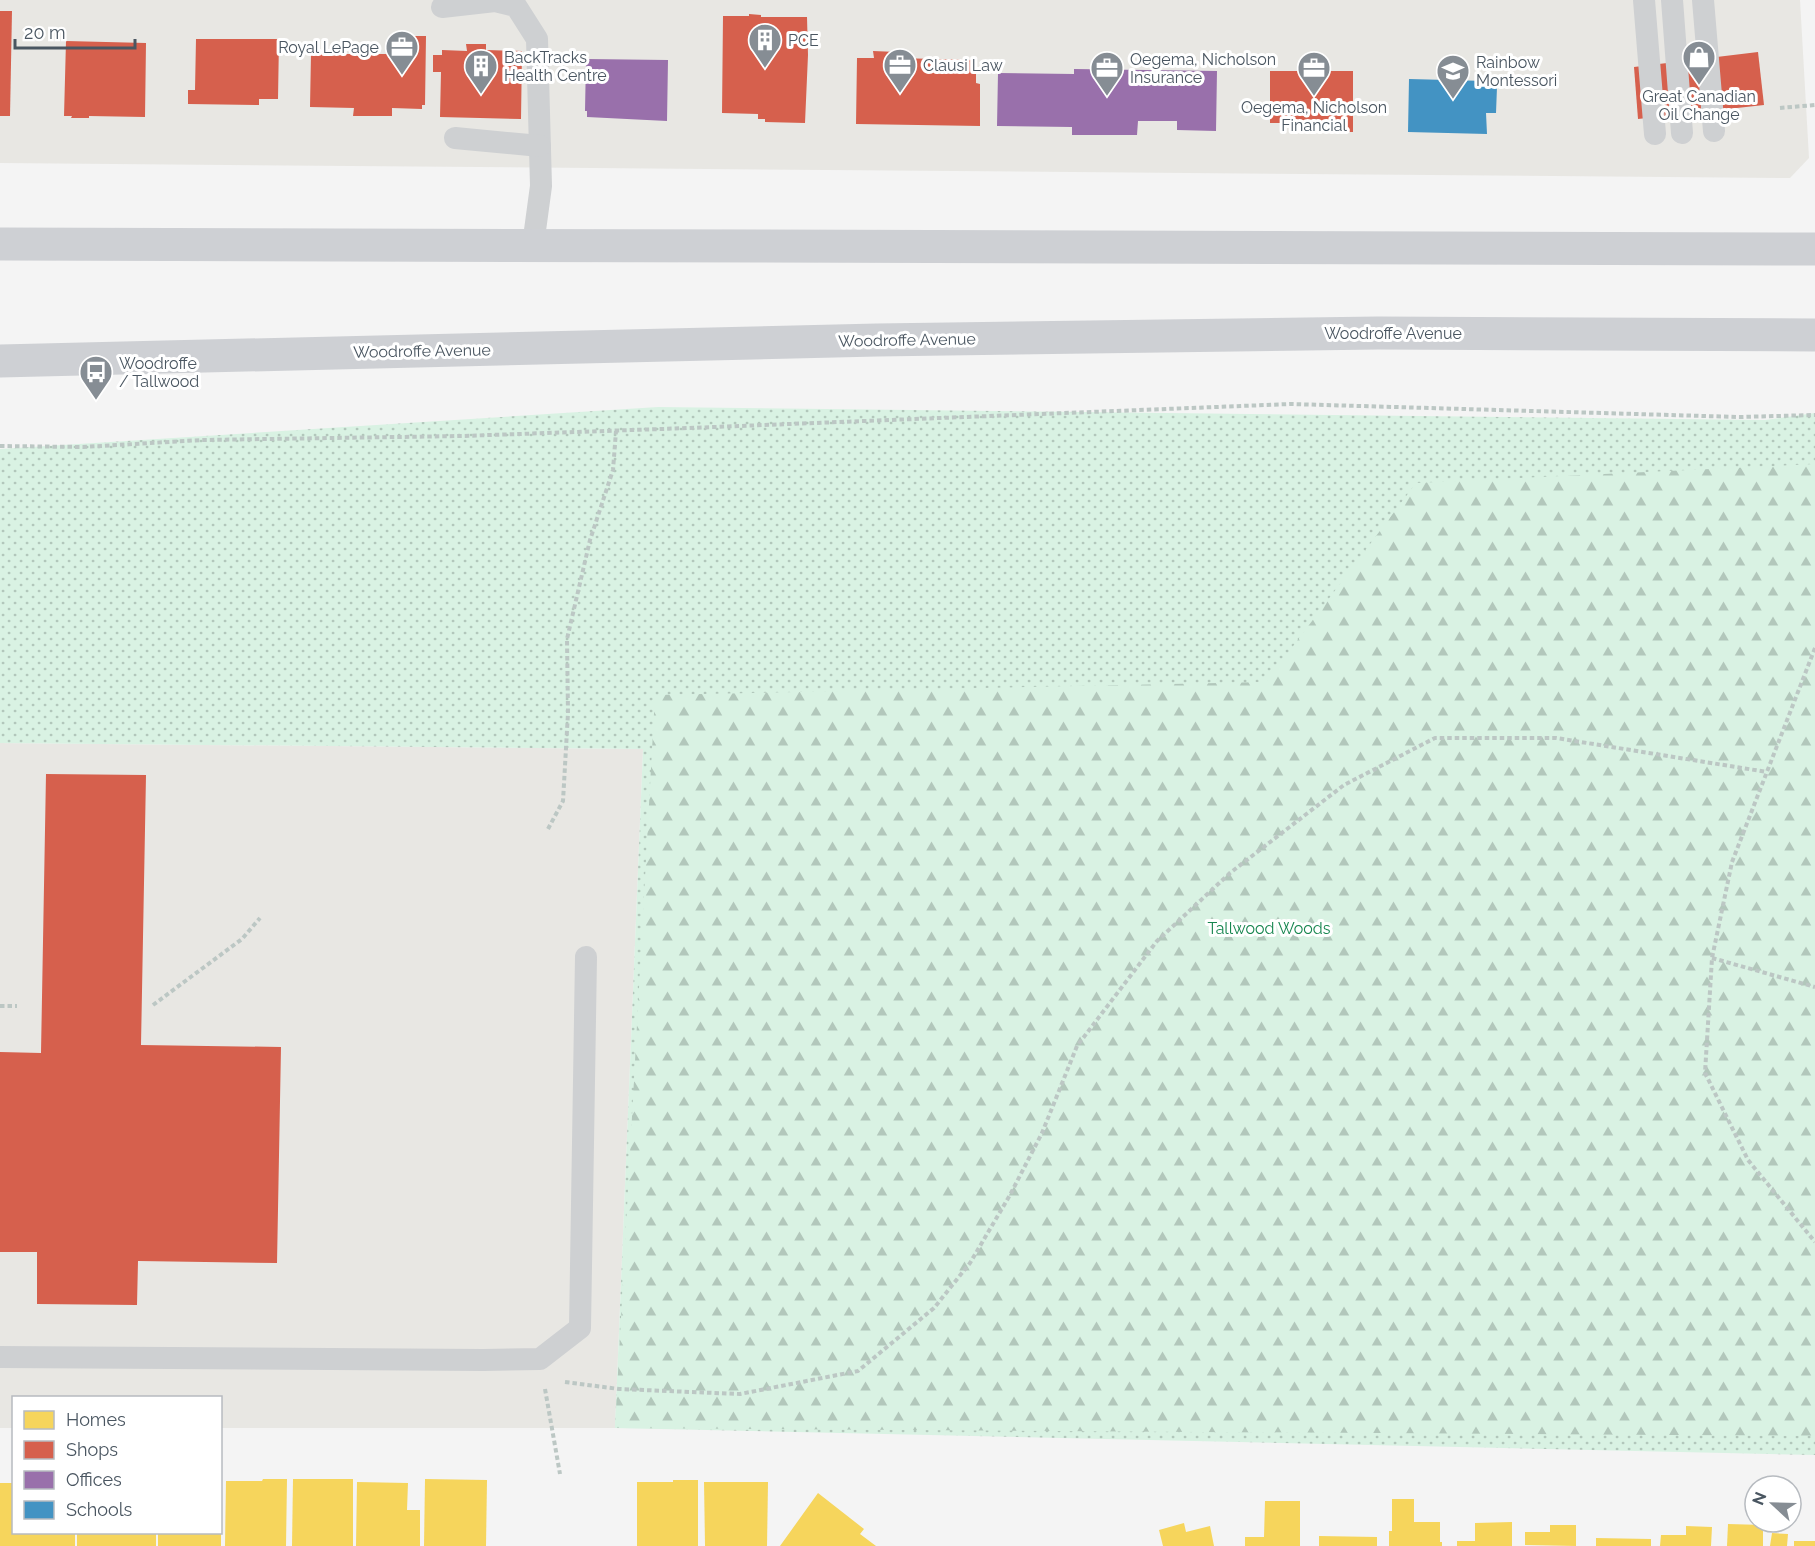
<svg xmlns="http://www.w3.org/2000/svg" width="1815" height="1546" font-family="Raleway,sans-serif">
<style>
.commercial{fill:#e8e7e3}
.grass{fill:url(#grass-dots)}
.forest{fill:url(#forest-firs)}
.homes{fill:#f6d55c}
.shops{fill:#d6604d}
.offices{fill:#9970ab}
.schools{fill:#4393c3}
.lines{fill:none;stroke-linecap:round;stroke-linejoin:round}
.path{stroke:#bcc7c4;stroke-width:4;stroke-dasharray:4.5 3;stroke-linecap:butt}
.service{stroke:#ced0d2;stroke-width:22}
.secondary{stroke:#ced0d4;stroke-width:33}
.labels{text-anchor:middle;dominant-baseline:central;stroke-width:6;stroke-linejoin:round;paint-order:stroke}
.poi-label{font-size:16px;fill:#4a5661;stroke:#fff;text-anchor:start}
.street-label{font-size:16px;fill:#4a5661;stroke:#fff}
.park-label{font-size:16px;fill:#17864f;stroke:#fff}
</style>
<defs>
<pattern id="grass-dots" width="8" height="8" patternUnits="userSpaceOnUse" patternTransform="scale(1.5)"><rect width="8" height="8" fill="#d9f2e3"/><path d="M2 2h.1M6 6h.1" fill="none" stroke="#b2c7bb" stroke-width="1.8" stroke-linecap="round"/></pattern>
<pattern id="forest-firs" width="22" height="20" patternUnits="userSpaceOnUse" patternTransform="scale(1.5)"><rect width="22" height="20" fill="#d9f2e3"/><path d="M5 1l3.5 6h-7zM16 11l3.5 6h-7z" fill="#b2c7bb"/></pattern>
</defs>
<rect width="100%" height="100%" fill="#f4f4f4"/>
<!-- commercial -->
<g class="commercial">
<polygon points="0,0 1800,0 1809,158 1790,178 0,163"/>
<polygon points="0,743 643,749 615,1428 221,1428 220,1398 14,1398 13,1428 0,1428"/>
</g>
<!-- grass -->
<polygon class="grass" points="658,407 1765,420 1815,413 1815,1455 615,1428 643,749 0,743 0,449"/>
<!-- forest -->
<polygon class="forest" points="1815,464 1815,1436 615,1428 655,695 1266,682 1416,483"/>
<!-- homes -->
<g class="homes">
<polygon points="263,1479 287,1479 286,1546 225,1546 226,1481 262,1481"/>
<polygon points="293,1479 353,1479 353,1546 292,1546"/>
<polygon points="425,1479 487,1480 486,1546 424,1546"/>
<polygon points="673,1480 698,1480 698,1546 637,1546 637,1482 673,1482"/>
<polygon points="357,1482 408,1483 407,1510 420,1510 420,1546 356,1546"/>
<polygon points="704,1482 768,1482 767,1546 705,1546"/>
<polygon points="0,1483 14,1483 14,1532 75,1532 75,1546 0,1546"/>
<polygon points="818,1493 864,1529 860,1534 876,1546 780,1546"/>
<polygon points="1392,1499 1414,1499 1414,1522 1440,1522 1440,1542 1442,1542 1442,1546 1389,1546 1389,1531 1392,1531"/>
<polygon points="1265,1501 1300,1501 1300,1546 1245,1546 1245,1537 1264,1537"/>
<polygon points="1512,1522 1512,1546 1457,1546 1457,1541 1475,1541 1475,1523"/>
<polygon points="1184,1523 1186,1532 1210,1526 1214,1546 1163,1546 1159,1530"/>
<polygon points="1728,1524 1763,1525 1763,1546 1727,1546"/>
<polygon points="1550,1525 1576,1525 1576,1546 1525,1545 1525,1532 1550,1532"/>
<polygon points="1686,1526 1712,1527 1711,1546 1660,1546 1661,1535 1686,1535"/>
<rect x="77" y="1532" width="79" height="14"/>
<rect x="158" y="1532" width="63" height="14"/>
<polygon points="1772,1533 1788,1534 1787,1546 1770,1546"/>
<polygon points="1319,1536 1377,1537 1377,1546 1319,1546"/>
<polygon points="1596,1538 1651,1539 1651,1546 1596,1546"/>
<rect x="1794" y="1541" width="21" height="5"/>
</g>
<!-- shops -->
<g class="shops">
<polygon points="0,11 12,11 10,116 0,116"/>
<polygon points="749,14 761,15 761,17 807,17 808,55 805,123 765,122 765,119 758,119 758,114 722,113 723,16 749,16"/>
<polygon points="389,36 426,36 425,105 422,105 422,109 392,108 392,116 353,116 354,108 310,107 311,54 389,54"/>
<polygon points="196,39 279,39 278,99 259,99 259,105 188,104 188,90 195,90"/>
<polygon points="66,41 146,43 145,117 89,116 89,118 71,118 72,116 64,116"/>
<polygon points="466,44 486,44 486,50 522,51 521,119 440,117 441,72 433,72 433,55 442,55 442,50 467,51"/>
<polygon points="873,51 897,52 896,58 976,60 976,83 980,84 980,126 856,124 857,58 874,58"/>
<polygon points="1758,52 1764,105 1638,119 1634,67"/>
<polygon points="1270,71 1353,71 1353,132 1314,132 1314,123 1270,123"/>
<polygon points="46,774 146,775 141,1045 281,1047 277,1263 138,1261 137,1305 37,1304 37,1252 0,1252 0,1052 41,1053"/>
</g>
<!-- offices -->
<g class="offices">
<polygon points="586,59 668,60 667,121 587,117 587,111 585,111"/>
<polygon points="1074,69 1217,71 1216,131 1177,130 1177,121 1138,121 1137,135 1072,135 1072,127 997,126 998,73 1074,74"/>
</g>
<!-- schools -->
<polygon class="schools" points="1409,79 1486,81 1486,86 1497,87 1496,113 1486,113 1487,134 1408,132"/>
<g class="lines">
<!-- path -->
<g class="path">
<polyline points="1780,108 1815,105"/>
<polyline points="0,446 83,447 202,440 462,436 689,428 1291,404 1739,417 1815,415"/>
<polyline points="1815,648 1732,862 1712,958 1705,1073 1748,1160 1815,1242"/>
<polyline points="548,829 563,801 568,713 567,639 590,540 613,470 616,431"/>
<polyline points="1712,958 1815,987"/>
<polyline points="153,1005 242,939 260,918"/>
<polyline points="0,1006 17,1006"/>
<polyline points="565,1382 619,1389 740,1394 858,1371 934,1308 970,1263 1010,1195 1042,1133 1077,1046 1157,941 1230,873 1344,785 1435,738 1556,738 1767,772"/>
<polyline points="545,1389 560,1474"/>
</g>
<!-- service -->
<g class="service">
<polyline points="1644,0 1655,134"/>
<polyline points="1672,0 1682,133"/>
<polyline points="1703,0 1714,131"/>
<polyline points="442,7 495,1 516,6 537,39 541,186 533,245"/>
<polyline points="455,138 540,146"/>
<polyline points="0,1357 483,1360 540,1359 580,1328 586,957"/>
</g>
<!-- secondary -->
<g class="secondary">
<polyline points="0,244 1815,249"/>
<polyline points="0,361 877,340 1378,333 1815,335"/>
</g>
</g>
<!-- icons -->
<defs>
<g id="building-pin" transform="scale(1.725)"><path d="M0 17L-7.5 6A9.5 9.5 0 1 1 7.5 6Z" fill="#868d94" stroke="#fff"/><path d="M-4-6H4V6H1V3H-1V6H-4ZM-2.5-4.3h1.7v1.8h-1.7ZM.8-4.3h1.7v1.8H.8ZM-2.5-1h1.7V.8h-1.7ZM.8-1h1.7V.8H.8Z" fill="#fff"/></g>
<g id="office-pin" transform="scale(1.725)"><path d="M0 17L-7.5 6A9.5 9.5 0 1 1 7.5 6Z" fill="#868d94" stroke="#fff"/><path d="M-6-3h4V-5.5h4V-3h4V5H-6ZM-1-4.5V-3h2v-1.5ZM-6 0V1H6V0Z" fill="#fff"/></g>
<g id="shop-pin" transform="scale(1.725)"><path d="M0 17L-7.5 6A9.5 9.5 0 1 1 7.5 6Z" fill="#868d94" stroke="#fff"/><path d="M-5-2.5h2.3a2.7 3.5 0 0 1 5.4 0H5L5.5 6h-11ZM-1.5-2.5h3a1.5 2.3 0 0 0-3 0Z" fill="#fff"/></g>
<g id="school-pin" transform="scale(1.725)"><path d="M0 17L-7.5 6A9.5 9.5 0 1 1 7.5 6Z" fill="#868d94" stroke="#fff"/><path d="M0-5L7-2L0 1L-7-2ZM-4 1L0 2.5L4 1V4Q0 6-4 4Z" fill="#fff"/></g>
<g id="bus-pin" transform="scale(1.725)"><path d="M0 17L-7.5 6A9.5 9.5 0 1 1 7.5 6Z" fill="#868d94" stroke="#fff"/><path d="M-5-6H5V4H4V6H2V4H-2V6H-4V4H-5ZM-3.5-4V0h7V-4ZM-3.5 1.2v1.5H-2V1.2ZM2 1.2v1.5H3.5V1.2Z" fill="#fff"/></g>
</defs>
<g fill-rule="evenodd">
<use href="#building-pin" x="765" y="40"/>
<use href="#office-pin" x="402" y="47"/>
<use href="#shop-pin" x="1699" y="57"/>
<use href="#office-pin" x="900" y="65"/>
<use href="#building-pin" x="481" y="66"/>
<use href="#office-pin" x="1107" y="68"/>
<use href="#office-pin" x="1314" y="68"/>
<use href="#school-pin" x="1453" y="71"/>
<use href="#bus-pin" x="96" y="372"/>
</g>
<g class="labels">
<!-- poi labels -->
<g class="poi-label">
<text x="788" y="40">PCE</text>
<text x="379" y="47" text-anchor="end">Royal LePage</text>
<text x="504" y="57">BackTracks<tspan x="504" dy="18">Health Centre</tspan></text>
<text x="1130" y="59">Oegema, Nicholson<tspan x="1130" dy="18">Insurance</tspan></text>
<text x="1476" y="62">Rainbow<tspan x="1476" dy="18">Montessori</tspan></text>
<text x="923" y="65">Clausi Law</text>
<text x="1699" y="96" text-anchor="middle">Great Canadian<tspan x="1699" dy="18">Oil Change</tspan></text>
<text x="1314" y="107" text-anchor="middle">Oegema, Nicholson<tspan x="1314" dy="18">Financial</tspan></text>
<text x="119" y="363">Woodroffe<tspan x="119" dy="18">/ Tallwood</tspan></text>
</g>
<!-- street labels -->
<g class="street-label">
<text x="1393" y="333">Woodroffe Avenue</text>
<text transform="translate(907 340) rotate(-1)">Woodroffe Avenue</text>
<text transform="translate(422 351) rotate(-1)">Woodroffe Avenue</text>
</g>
<!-- park labels -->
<g class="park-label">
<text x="1269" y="928">Tallwood Woods</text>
</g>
</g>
<!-- legend -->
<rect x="12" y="1396" width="210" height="138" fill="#ffffff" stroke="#b7bbc0" stroke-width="1.5"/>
<rect x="24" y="1411" width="30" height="18" fill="#f6d55c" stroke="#b7bbc0" stroke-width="1.5"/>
<text x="66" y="1426" font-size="18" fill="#4a5661">Homes</text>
<rect x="24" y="1441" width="30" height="18" fill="#d6604d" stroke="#b7bbc0" stroke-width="1.5"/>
<text x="66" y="1456" font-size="18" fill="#4a5661">Shops</text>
<rect x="24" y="1471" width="30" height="18" fill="#9970ab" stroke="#b7bbc0" stroke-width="1.5"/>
<text x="66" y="1486" font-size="18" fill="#4a5661">Offices</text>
<rect x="24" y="1501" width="30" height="18" fill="#4393c3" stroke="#b7bbc0" stroke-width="1.5"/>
<text x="66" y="1516" font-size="18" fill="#4a5661">Schools</text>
<!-- north arrow -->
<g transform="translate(1773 1504) rotate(292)"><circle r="28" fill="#ffffff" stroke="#b7bbc0" stroke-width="1.5"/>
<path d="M0-4.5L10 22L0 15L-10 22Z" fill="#868d94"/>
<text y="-9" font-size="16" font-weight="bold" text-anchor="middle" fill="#4a5661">N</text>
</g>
<!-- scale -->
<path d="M15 39v9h120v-9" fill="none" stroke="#4a5661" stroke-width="3"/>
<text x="24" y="39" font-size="18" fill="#4a5661" stroke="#ffffff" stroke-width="4.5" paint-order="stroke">20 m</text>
</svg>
